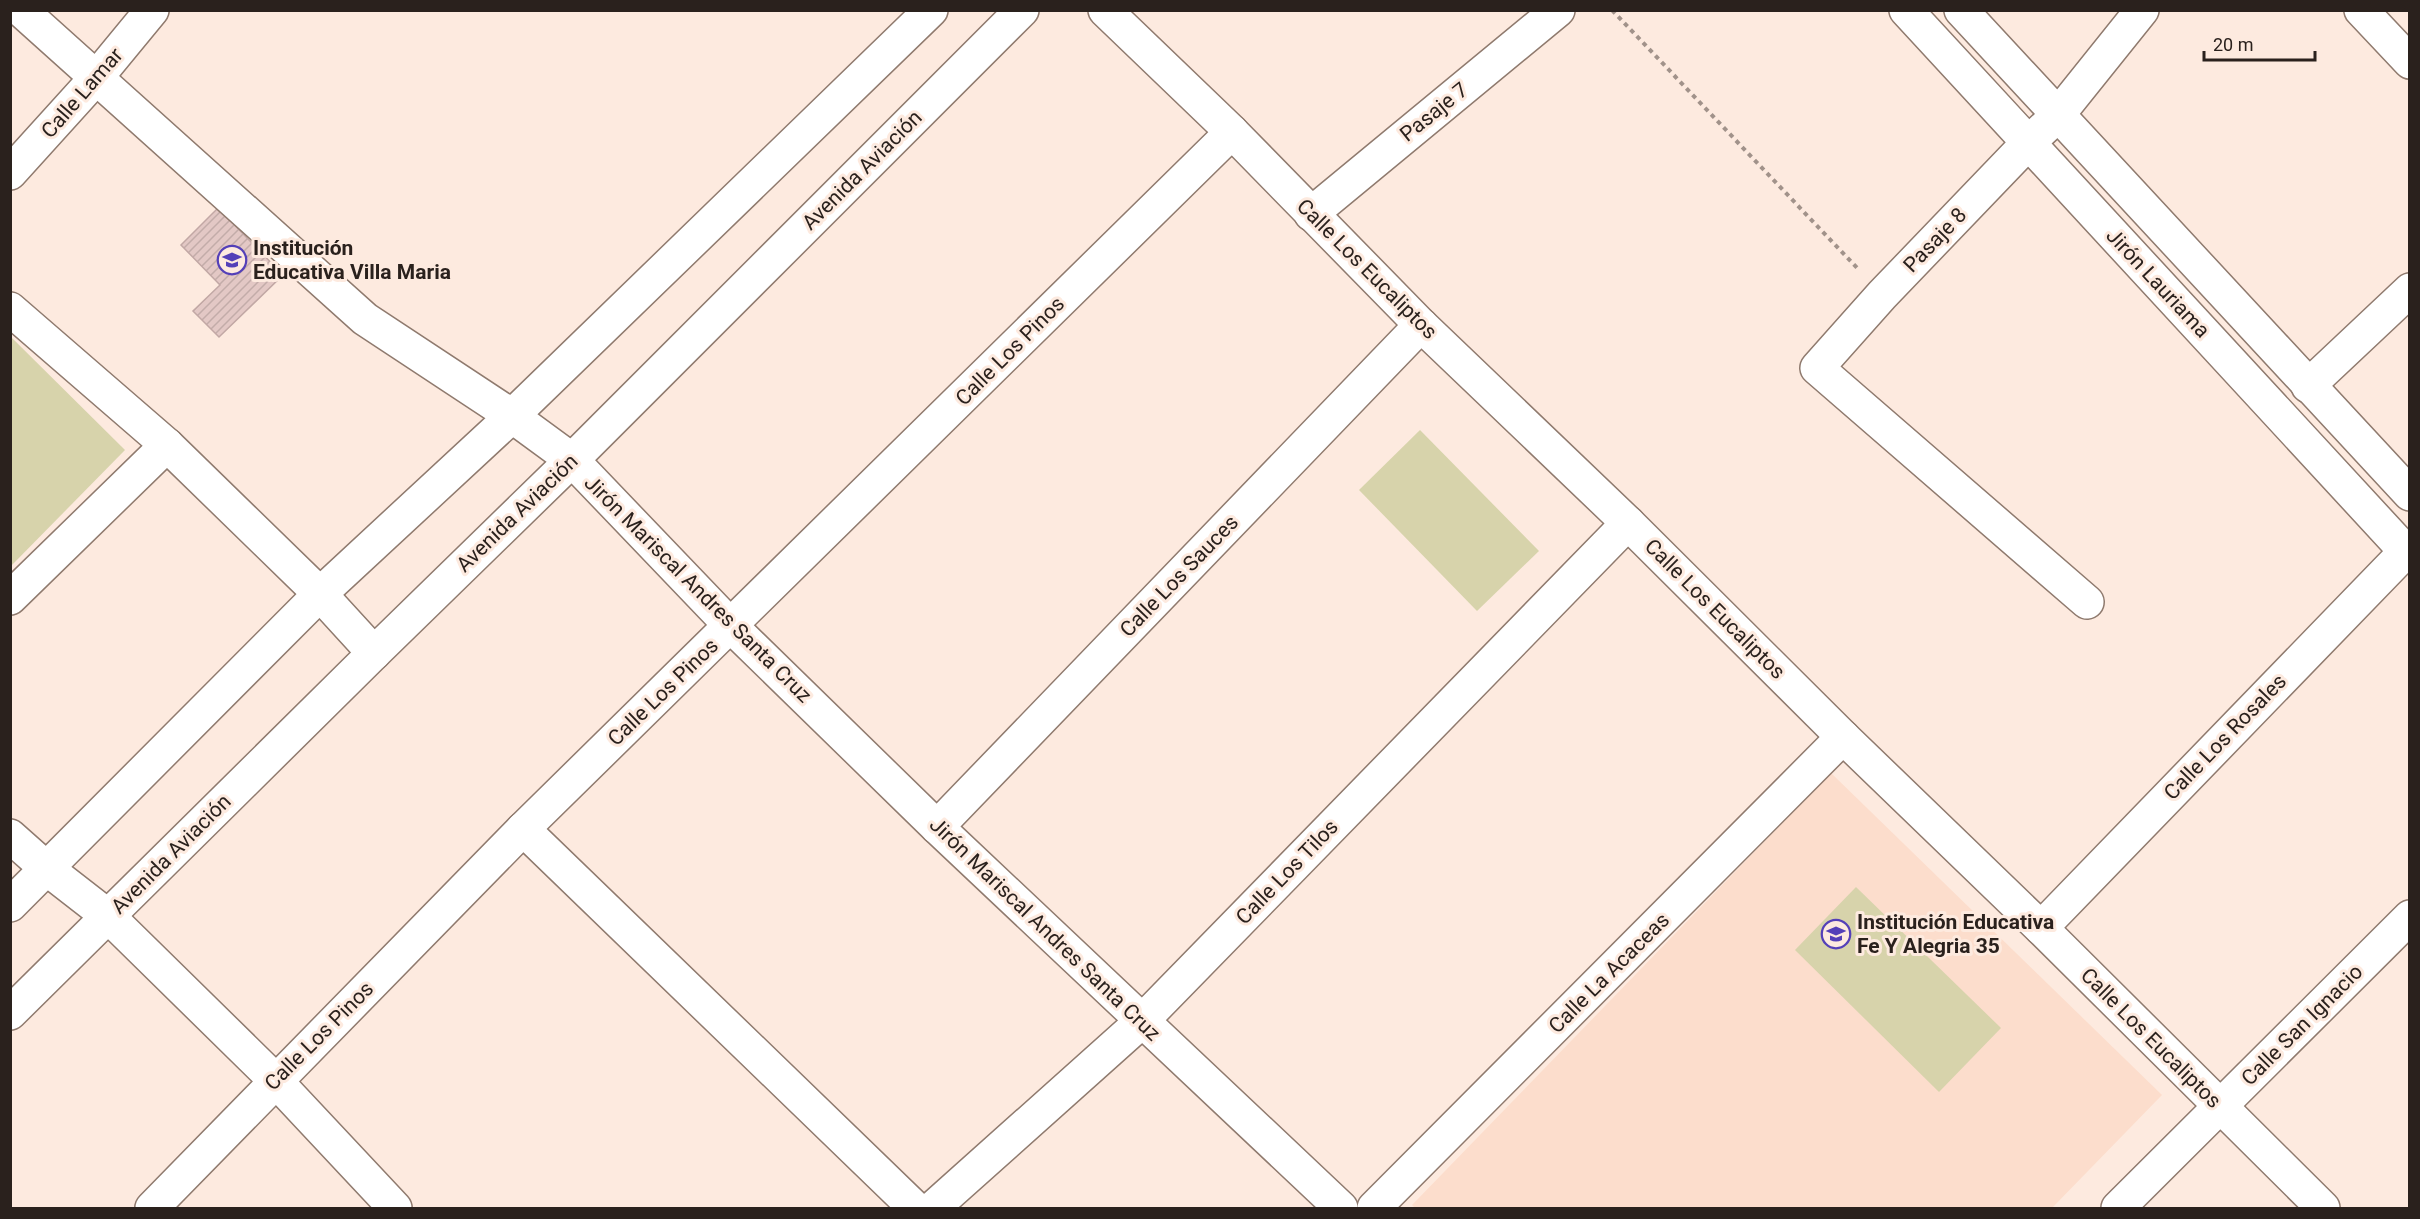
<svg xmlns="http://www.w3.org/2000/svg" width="2420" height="1219" font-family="Roboto,sans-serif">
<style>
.built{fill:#fcddcc}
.park{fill:#d7d3ab}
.building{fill:url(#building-hatch);stroke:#c2a8a5;stroke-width:1.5}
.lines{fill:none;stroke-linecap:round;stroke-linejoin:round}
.minor-casing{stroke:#8f7a6e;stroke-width:36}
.tertiary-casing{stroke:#8f7a6e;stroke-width:36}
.path{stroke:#a1928a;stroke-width:4;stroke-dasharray:4.5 4.5;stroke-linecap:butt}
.minor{stroke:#fff;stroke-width:33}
.tertiary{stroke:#fff;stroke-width:33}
.labels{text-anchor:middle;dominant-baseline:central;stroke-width:6;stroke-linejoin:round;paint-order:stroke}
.street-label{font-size:21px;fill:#2a211d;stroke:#fdeadf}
.poi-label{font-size:21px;font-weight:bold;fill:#2a211d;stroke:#fdeadf;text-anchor:start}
</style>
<defs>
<pattern id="building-hatch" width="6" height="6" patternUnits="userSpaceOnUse" patternTransform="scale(1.5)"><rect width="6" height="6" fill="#e3c8c5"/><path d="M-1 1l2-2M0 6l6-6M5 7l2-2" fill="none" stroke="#c3aca9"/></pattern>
</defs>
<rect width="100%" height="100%" fill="#fdeadf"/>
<!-- built -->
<polygon class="built" points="1831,773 2162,1095 2052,1208 1415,1208 1412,1205"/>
<!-- park -->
<g class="park">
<polygon points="11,337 125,450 11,566 10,566"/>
<polygon points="1420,430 1539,551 1477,611 1359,490"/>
<polygon points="1856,887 2001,1028 1939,1092 1795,950"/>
</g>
<!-- building -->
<polygon class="building" points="218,208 283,275 219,337 193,311 220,285 181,245"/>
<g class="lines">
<!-- minor casing -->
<g class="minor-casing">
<g id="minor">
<polyline points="21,10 365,319 512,416 572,460 731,626 937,827 1341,1208"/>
<polyline points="1105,10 1232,132 1421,325 1628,523 1843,737 2041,928 2323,1208"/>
<polyline points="2361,10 2410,62"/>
<polyline points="10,173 96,78 152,10"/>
<polyline points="1311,214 1558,10"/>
<polyline points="10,309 167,445 320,594 374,653"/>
<polyline points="2308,386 2410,290"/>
<polyline points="10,598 167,445"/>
<polyline points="2087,602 1817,368 1882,295 2029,142 2057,116 2142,10"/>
<polyline points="937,827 1421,325"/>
<polyline points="523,829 915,1208"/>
<polyline points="10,836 46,868 109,917 275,1080 395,1208"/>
<polyline points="2041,928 2410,547"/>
<polyline points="152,1208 523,829 1232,132"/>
<polyline points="933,1208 1141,1022 1628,523"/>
<polyline points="1374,1208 1843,737"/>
<polyline points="2118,1208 2410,917"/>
</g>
</g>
<!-- tertiary casing -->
<g class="tertiary-casing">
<g id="tertiary">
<polyline points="1906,10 2410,556"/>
<polyline points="1961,10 2410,494"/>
<polyline points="10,905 320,594 512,416 931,10"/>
<polyline points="10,1013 374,653 572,460 1022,10"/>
</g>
</g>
<!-- path -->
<polyline class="path" points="1612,10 1859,270"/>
<!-- minor -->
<use href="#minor" class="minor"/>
<!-- tertiary -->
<use href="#tertiary" class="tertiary"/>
</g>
<!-- icons -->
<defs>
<g id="school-ring" transform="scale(1.5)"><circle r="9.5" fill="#fdeadf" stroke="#5440b8" stroke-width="1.5"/><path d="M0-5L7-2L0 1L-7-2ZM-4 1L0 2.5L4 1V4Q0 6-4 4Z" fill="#5440b8"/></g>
</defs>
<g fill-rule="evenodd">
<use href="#school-ring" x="232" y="260"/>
<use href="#school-ring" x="1836" y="934"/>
</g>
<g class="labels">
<!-- street labels -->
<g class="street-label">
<text transform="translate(82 93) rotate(-49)">Calle Lamar</text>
<text transform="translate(1434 112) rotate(-39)">Pasaje 7</text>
<text transform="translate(862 170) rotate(-45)">Avenida Aviación</text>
<text transform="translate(1935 240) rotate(-46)">Pasaje 8</text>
<text transform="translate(1367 269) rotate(45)">Calle Los Eucaliptos</text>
<text transform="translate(2158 283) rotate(47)">Jirón Lauriama</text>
<text transform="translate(1010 351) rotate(-45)">Calle Los Pinos</text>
<text transform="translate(517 513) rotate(-44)">Avenida Aviación</text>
<text transform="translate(1179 576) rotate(-46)">Calle Los Sauces</text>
<text transform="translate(698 589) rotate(45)">Jirón Mariscal Andres Santa Cruz</text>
<text transform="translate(1715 609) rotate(45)">Calle Los Eucaliptos</text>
<text transform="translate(663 692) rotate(-44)">Calle Los Pinos</text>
<text transform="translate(2225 737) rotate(-46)">Calle Los Rosales</text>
<text transform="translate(171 854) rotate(-45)">Avenida Aviación</text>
<text transform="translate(1287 872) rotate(-46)">Calle Los Tilos</text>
<text transform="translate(1045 929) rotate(44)">Jirón Mariscal Andres Santa Cruz</text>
<text transform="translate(1609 973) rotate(-45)">Calle La Acaceas</text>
<text transform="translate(2302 1025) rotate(-45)">Calle San Ignacio</text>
<text transform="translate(319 1036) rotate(-45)">Calle Los Pinos</text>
<text transform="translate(2151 1038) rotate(45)">Calle Los Eucaliptos</text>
</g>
<!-- poi labels -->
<g class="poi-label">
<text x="253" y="248">Institución<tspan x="253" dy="24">Educativa Villa Maria</tspan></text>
<text x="1857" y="922">Institución Educativa<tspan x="1857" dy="24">Fe Y Alegria 35</tspan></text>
</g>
</g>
<!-- border -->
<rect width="2420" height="1219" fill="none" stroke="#2a211d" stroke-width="24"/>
<!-- scale -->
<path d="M2204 51v9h111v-9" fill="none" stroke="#2a211d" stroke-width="3"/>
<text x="2213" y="51" font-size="18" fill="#2a211d" stroke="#fdeadf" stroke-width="4.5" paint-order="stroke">20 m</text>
</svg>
